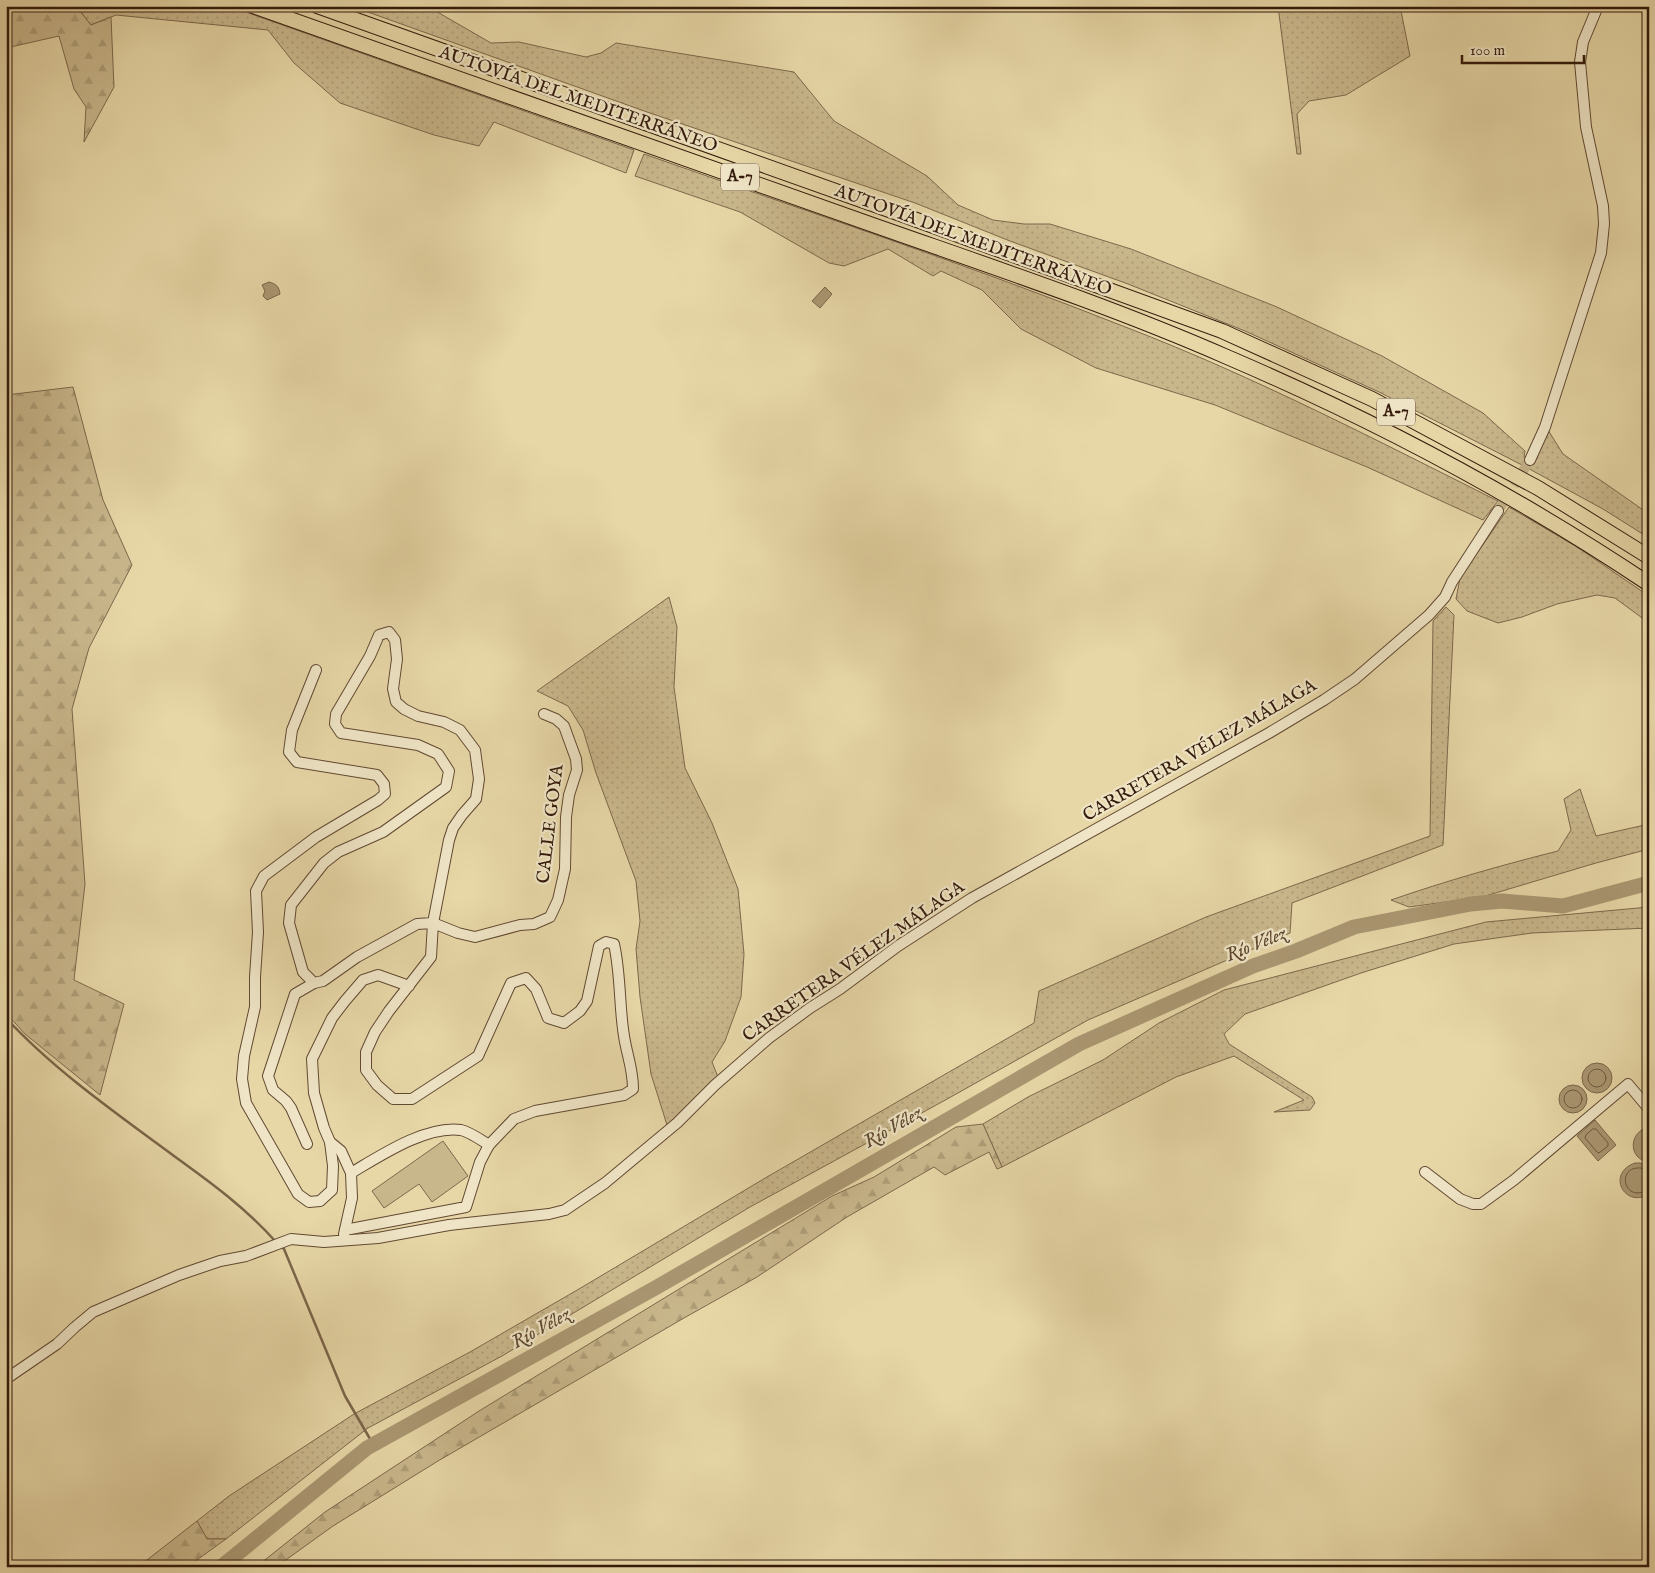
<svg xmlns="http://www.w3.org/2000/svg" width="1655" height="1573" font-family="'IM FELL English',serif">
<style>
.grass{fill:url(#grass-dots);stroke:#7e684c}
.forest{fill:url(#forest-firs);stroke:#7e684c}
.pitch{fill:#c9b78c;stroke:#7e684c}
.water{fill:#aa9772;stroke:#7b6549}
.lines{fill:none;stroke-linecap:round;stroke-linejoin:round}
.shore{stroke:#6f583e;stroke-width:1}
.stream{stroke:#7b6549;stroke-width:2.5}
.river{stroke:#aa9772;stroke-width:15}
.minor-tunnel{stroke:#c3b188;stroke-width:10;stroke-dasharray:10 5;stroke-linecap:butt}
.minor-casing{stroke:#614932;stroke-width:12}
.highway-casing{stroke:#341a0b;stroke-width:16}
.minor{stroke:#efe5c6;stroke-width:10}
.highway{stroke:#e7d7a7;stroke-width:14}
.labels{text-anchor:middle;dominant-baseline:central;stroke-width:4.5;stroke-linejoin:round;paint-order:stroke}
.shield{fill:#efe5c6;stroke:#6c5743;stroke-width:1}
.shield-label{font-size:16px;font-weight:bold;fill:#341a0b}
.street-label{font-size:18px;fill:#341a0b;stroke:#efe5c6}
.water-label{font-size:19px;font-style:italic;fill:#5d462f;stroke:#efe5c6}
</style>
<defs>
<pattern id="grass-dots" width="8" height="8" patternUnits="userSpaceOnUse" patternTransform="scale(1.25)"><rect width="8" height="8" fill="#c9b78c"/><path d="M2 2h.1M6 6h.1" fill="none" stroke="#ad9d77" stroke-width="1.8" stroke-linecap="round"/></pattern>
<pattern id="forest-firs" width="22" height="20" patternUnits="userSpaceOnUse" patternTransform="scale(1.25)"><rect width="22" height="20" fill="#c9b78c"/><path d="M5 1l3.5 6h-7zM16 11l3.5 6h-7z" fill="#ad9d77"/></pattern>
</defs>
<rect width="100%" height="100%" fill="#e7d7a7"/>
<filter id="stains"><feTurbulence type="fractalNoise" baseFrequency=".004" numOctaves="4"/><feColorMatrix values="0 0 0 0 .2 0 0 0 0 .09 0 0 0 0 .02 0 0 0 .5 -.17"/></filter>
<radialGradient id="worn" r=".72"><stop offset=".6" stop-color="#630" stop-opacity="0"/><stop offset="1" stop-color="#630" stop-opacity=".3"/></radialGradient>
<!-- grass -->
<g class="grass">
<polygon points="76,6 229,6 634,150 626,173 494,122 479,146 434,135 340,103 294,63 268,30 116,15 91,25"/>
<polygon points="351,6 427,6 491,43 519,42 586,57 601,53 616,43 794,72 834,121 927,176 958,205 993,220 1024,224 1050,224 1131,249 1277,307 1382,356 1483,413 1525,451 1524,457 1534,463 1548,430 1563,454 1649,514 1649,538 1603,509 1522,465 1379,392 1245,331 1128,284 1010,241 915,203 647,112"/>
<polygon points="1278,6 1400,6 1410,56 1346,95 1309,101 1297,114 1301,154 1297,154"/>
<path d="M644,154C806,211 969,265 1128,328C1255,377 1376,440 1498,501L1483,520L1367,467L1215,405L1096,368L1021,329L982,290L941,271L933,276L888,249L844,266L829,263L740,212L635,176Z"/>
<polygon points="1509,507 1577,547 1649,596 1649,623 1615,598 1597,595 1557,604 1522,617 1498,623 1467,611 1456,599 1460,578"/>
<polygon points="669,597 677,627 674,687 685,768 712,823 738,889 744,954 741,997 725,1041 712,1062 718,1077 667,1125 651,1074 640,997 636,949 640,921 636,881 596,773 583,730 568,706 537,691"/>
<polygon points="1446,607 1454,615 1443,845 1292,903 1290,933 1088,1020 949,1098 750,1207 502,1356 368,1428 226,1539 207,1539 197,1521 229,1496 354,1414 470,1352 579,1289 767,1177 1034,1023 1039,991 1206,917 1430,836 1433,621"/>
<path d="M1580,789L1596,836L1649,824V849L1596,863L1482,897L1409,907L1391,900C1446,881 1502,865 1558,851L1571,830L1564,799Z"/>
<polygon points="1649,907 1649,928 1532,933 1454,944 1361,973 1245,1014 1224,1034 1229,1044 1312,1097 1315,1103 1310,1110 1274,1112 1304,1100 1234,1056 1176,1077 1002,1167 983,1124 1028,1097 1103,1060 1159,1023 1224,990 1486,922"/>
</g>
<!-- forest -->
<g class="forest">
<polygon points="6,6 76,6 91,25 111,17 114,87 84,142 86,107 74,89 59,36 6,48"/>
<polygon points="73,387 103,500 132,565 89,648 72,709 85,884 74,980 124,1004 100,1095 25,1034 6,1013 6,395"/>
<polygon points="983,1124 1002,1167 997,1169 989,1152 945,1175 934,1167 847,1217 757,1277 684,1318 438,1461 333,1526 276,1567 256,1567 325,1512 479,1411 666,1297 832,1196 874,1177 956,1127"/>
<polygon points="197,1521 207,1539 226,1539 187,1567 138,1567"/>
</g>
<!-- pitch -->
<polygon class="pitch" points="443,1141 468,1176 432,1202 419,1184 384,1208 372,1191"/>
<!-- water -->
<g class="water">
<path d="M269,282C276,284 279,286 280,294L267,300L263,296L265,291L262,285Z"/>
<polygon points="825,287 832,294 820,308 812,301"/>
<circle cx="1597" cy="1078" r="15"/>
<circle cx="1573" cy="1099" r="14"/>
<polygon points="1595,1120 1616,1145 1598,1161 1577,1136"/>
<path d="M1649,1127V1162C1627,1159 1629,1131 1649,1127Z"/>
<path d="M1635,1163H1640L1649,1167V1194C1624,1209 1606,1173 1635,1163Z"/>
</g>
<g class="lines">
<!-- shore -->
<g class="shore">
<circle cx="1597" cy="1078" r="9"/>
<circle cx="1573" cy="1099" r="9"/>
<polygon points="1593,1129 1596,1129 1608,1143 1608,1146 1599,1153 1597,1152 1585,1138 1586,1135"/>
<path d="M1649,1170C1645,1170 1641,1167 1637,1168C1621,1169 1622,1192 1637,1193C1641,1193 1645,1191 1649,1190"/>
</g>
<!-- stream -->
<g class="stream">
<path d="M6,1018C54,1070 117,1114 174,1156C210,1182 246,1208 276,1242"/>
<polyline points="280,1245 284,1249 345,1396 373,1444"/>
</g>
<!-- river -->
<polyline class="river" points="221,1567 367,1448 657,1287 1079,1044 1253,966 1296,951 1354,927 1471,904 1502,901 1563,906 1649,883"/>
<!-- minor-tunnel -->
<polyline class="minor-tunnel" points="1498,511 1530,460"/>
<!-- minor casing -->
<g class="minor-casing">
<g id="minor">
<polyline points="1530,460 1545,427 1601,253 1604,224 1603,206 1586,127 1580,62 1583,42 1598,6"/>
<polyline points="316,670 292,730 289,752 297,762 377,775 384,784 385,794 378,800 316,837 264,876 256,891 258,932 255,977 255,1007 244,1056 242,1079 246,1103 298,1194 309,1202 320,1201 332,1190 333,1166 330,1142"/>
<polyline points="307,1144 291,1108 286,1101 273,1090 268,1076 295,994 314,983"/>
<polyline points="1425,1172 1460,1199 1473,1204 1481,1204 1514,1180 1628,1084 1649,1109"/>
<path d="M351,1173C380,1156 426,1125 461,1130C470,1132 481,1140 489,1145"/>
<path d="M345,1230L466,1207L480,1162L489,1145L514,1119L535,1111L624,1095L633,1089C633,1068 627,1056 624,1036C619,1006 621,975 614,944L606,942L599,946L587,1001L580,1011L564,1023L548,1018L536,989L526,978L511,983L478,1056L412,1099H393L377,1085L366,1070V1052L375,1032L389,1011L431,957L433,923L449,840L453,828L462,815L476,799L479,779L475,750L460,730L444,722L418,716L404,709L396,702L393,689L397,659L395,640L389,632L379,635L370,656L336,714L335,724L341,733L418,745L438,754L449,771L446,787L383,832L338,852L324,863L291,905L289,923L303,972L314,983L323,981L357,957L417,924L433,923L458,933L475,937L520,925L534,924L550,917L558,900L565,869L566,817L569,795L577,770L576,759L564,726L556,719L544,714"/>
<polyline points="344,1234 352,1198 351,1173 341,1151 330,1142 324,1128 314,1093 312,1059 332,1018 345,1001 363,980 378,975 409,986"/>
<polyline points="6,1379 57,1344 75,1327 93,1312 179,1275 220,1261 246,1256 291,1239 324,1242 378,1238 449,1225 549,1214 565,1210 605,1183 677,1123 715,1085 769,1038 810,1008 840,989 898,946 972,898 1269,733 1324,700 1355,679 1429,615 1445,597 1452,582 1498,511"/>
</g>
</g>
<!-- highway casing -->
<g class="highway-casing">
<g id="highway">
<path d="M253,6C454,76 655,147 856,219C980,263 1106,304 1227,357C1374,420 1516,495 1649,584"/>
<polyline points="317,6 903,215 1222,331 1372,399 1538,488 1649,557"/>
</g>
</g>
<!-- minor -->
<use href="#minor" class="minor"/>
<!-- highway -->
<use href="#highway" class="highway"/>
</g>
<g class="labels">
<!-- shield labels -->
<g class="shield">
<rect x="721" y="163.5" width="38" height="27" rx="4"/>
<rect x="1377" y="398.5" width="38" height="27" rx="4"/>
</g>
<g class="shield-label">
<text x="740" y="177">A-7</text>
<text x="1396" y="412">A-7</text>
</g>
<!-- street labels -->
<g class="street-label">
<text transform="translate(578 100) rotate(19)">AUTOVÍA DEL MEDITERRÁNEO</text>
<text transform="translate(973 241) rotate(20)">AUTOVÍA DEL MEDITERRÁNEO</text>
<text transform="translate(1200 751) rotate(-30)">CARRETERA VÉLEZ MÁLAGA</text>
<text transform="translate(551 824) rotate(-83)">CALLE GOYA</text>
<text transform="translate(854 962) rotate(-35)">CARRETERA VÉLEZ MÁLAGA</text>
</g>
<!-- water labels -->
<g class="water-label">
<text transform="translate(1256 945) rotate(-22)">Río Vélez</text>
<text transform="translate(893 1128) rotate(-30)">Río Vélez</text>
<text transform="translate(541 1329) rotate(-29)">Río Vélez</text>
</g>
</g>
<!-- margin -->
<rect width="1655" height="1573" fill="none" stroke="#e7d7a7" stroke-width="25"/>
<rect x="8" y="8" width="1640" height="1558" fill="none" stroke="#341a0b" stroke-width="2.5"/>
<rect x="12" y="12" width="1630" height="1548" fill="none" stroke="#341a0b"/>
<!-- scale -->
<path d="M1462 55v8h122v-8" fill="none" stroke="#341a0b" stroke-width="2.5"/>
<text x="1470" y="55" font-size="15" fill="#341a0b" stroke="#efe5c6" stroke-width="4" paint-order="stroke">100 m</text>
<rect width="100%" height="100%" filter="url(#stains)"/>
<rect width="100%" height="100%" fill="url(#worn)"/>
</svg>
